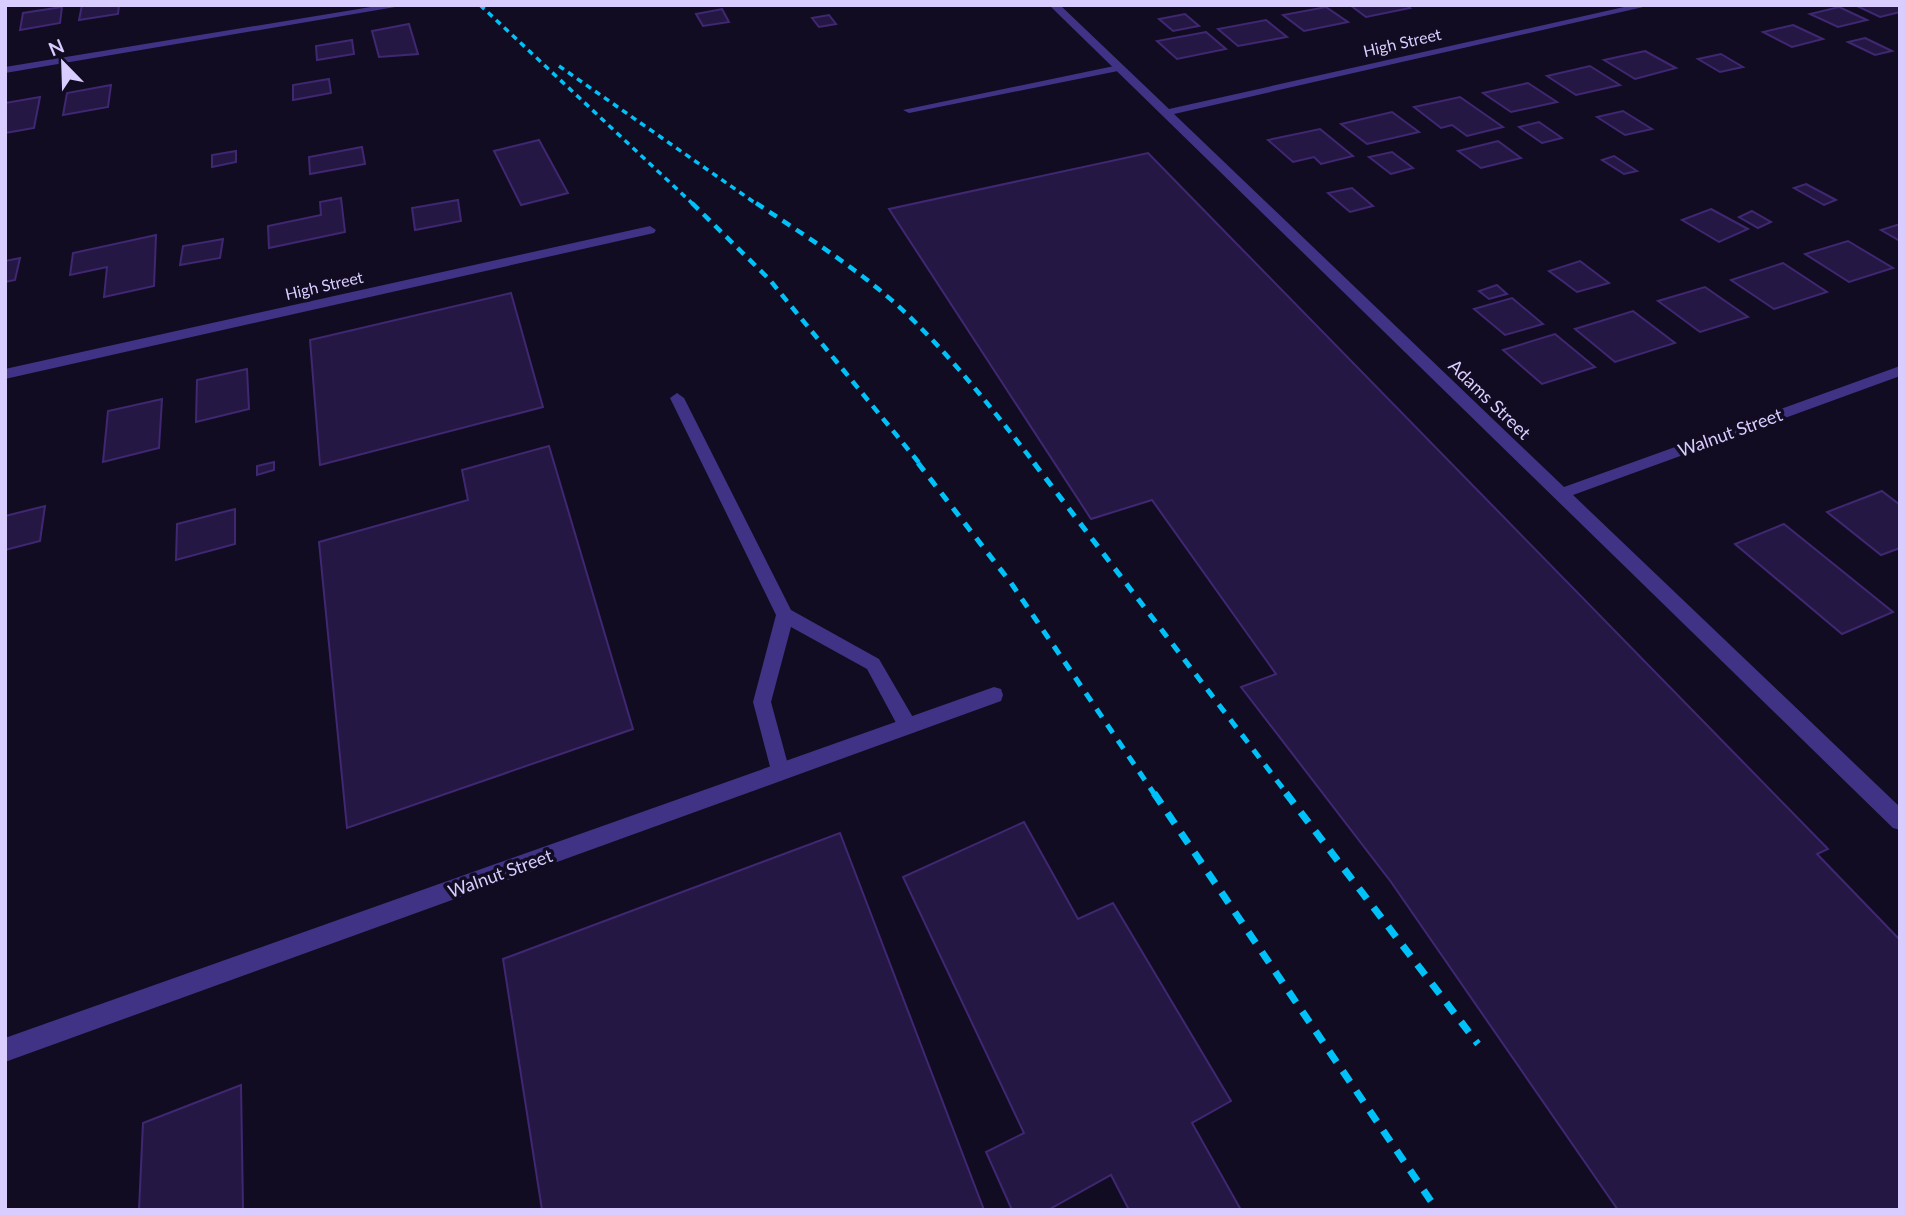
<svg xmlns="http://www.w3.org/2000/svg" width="1905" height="1215" font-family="Lato,sans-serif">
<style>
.building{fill:#251744;stroke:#3f2772;stroke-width:2}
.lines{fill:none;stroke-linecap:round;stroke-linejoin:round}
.service{fill:#403385;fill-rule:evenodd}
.minor{fill:#403385;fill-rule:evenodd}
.rail-far3{stroke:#00c1f8;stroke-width:3.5;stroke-dasharray:6 5;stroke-linecap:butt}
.rail-far2{stroke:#00c1f8;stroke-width:4.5;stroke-dasharray:9 7;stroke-linecap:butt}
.rail-far1{stroke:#00c1f8;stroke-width:5;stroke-dasharray:10 9;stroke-linecap:butt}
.rail{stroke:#00c1f8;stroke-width:7;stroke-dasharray:13 11;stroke-linecap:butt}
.labels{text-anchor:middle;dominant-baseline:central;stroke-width:7;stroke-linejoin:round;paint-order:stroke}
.far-street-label{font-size:16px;fill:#d9cdff;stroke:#120c22}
.street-label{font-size:18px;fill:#d9cdff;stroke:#120c22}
</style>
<rect width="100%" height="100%" fill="#120c22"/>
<!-- building -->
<g class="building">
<polygon points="82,5 119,5 118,14 79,20"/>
<polygon points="1350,5 1406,5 1410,8 1366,17"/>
<polygon points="1855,5 1899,5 1900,12 1880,17"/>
<polygon points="62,7 60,23 20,30 23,13"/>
<polygon points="1326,7 1348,22 1304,31 1283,15"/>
<polygon points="1839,7 1867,20 1838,27 1810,14"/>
<polygon points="722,9 729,22 703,26 696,14"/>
<polygon points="1185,14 1199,26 1173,31 1159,19"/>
<polygon points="829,15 836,24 819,27 812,18"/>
<polygon points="1266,20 1287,37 1238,46 1218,29"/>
<polygon points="409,24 418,54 379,57 372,31"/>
<polygon points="1793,25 1823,39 1792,47 1763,32"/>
<polygon points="1206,32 1226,49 1177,59 1157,41"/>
<polygon points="1865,38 1892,51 1875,55 1848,42"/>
<polygon points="352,40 354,54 317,60 316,46"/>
<polygon points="1645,51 1676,68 1635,79 1604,60"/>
<polygon points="1721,54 1743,67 1720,72 1698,59"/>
<polygon points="1590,66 1620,85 1576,95 1547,76"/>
<polygon points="329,79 331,93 293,100 293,85"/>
<polygon points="1528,83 1557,102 1511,112 1483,93"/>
<polygon points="111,85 108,107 63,115 67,93"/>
<polygon points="40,97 34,128 5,133 5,103"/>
<polygon points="1460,97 1503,127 1467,136 1452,125 1441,128 1414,107"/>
<polygon points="1623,111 1652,129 1625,135 1597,117"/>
<polygon points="1392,112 1419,132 1367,144 1341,124"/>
<polygon points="1539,122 1562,138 1542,143 1519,127"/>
<polygon points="1320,129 1353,156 1321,164 1314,157 1293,162 1268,140"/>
<polygon points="539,140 568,193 521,205 494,151"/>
<polygon points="1498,141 1521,158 1481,168 1458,151"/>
<polygon points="362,147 365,164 310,174 309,157"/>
<polygon points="236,151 236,162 212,167 212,155"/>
<polygon points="1392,152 1413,168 1391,174 1369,157"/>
<polygon points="1148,153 1828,849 1817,854 1900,940 1900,1210 1618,1210 1391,882 1241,687 1276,674 1152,500 1091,519 889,209"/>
<polygon points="1614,156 1637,171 1624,174 1602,160"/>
<polygon points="1806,184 1836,200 1824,205 1794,188"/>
<polygon points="1352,188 1373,206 1350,212 1328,193"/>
<polygon points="341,198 345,232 269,248 268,226 321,215 320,202"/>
<polygon points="458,200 461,221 415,230 412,208"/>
<polygon points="1711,209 1748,229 1719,242 1682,220"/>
<polygon points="1752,211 1771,222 1758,228 1739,217"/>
<polygon points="1900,224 1900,241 1881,230"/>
<polygon points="156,235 154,286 104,297 107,267 70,275 73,253"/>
<polygon points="223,239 220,258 180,265 183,246"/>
<polygon points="1848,241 1893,268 1849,282 1805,254"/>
<polygon points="20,258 15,280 5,282 5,261"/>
<polygon points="1580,261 1609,283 1577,292 1549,271"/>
<polygon points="1783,263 1827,292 1774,309 1731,280"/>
<polygon points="1497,285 1507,294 1489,299 1479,291"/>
<polygon points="1705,287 1748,317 1700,332 1658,301"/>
<polygon points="511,293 543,407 320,465 310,340"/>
<polygon points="1512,298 1543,324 1505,335 1474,309"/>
<polygon points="1633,311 1675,343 1615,362 1575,329"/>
<polygon points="1555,334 1595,367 1542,384 1503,350"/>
<polygon points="247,369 249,409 196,422 197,380"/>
<polygon points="162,399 159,448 103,462 108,411"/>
<polygon points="549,446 633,729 347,828 319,542 468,500 462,470"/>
<polygon points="274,462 274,470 257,475 257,466"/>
<polygon points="1882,491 1900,505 1900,548 1881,555 1827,512"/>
<polygon points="45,506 40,541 5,550 5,516"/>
<polygon points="235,509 235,544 176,560 177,524"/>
<polygon points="1784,524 1893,612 1842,634 1735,544"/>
<polygon points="1024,822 1078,919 1113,903 1231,1101 1192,1123 1241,1210 1129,1210 1111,1175 1048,1210 1012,1210 986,1152 1024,1133 903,877"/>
<polygon points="840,833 984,1210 542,1210 503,959"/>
<polygon points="241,1085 243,1210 139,1210 143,1123"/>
</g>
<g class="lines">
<!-- service -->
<g class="service">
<polygon points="1119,65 1124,68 1123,70 909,113 903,110"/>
<polygon points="677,393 684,398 791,610 879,659 918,726 915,732 908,734 901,732 867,669 791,627 771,702 790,772 787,778 780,781 773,778 753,702 776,615 670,398"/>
</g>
<!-- minor -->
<g class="minor">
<polygon points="383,5 407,5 5,73 5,67"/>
<polygon points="1049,5 1060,5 1169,109 1633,5 1652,5 1174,114 1564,487 1900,366 1900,376 1573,495 1900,807 1900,830 1893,828"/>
<polygon points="650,226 656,230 654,233 5,379 5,369"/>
<polygon points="994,687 1001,689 1003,695 1001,701 5,1062 5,1038"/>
</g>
<!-- rail-far3 -->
<g class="rail-far3">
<polyline points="480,5 694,205"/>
<polyline points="559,66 758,205"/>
</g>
<!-- rail-far2 -->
<g class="rail-far2">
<polyline points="692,203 769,279 920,464"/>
<path d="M756,203C810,239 868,275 914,321C959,366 997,415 1035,464"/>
</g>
<!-- rail-far1 -->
<g class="rail-far1">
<polyline points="918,463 1011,583 1155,795"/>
<polyline points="1034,463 1288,795"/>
</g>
<!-- rail -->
<g class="rail">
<polyline points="1154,793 1437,1210"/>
<polyline points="1286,793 1478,1044"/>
</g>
</g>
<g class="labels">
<!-- far-street labels -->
<g class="far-street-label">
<text transform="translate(1402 42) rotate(-13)">High Street</text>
<text transform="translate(324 285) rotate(-13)">High Street</text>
</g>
<!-- street labels -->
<g class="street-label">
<text transform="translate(1490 399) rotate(44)">Adams Street</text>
<text transform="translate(1730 432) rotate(-20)">Walnut Street</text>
<text transform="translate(500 873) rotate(-20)">Walnut Street</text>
</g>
</g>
<!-- border -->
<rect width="1905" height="1215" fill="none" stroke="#d9cdff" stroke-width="14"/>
<!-- north arrow -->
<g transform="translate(63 63) rotate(337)" stroke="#120c22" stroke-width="5" paint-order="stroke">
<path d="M0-5L12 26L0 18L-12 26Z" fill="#d9cdff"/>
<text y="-10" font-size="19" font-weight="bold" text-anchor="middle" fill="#d9cdff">N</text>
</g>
</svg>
